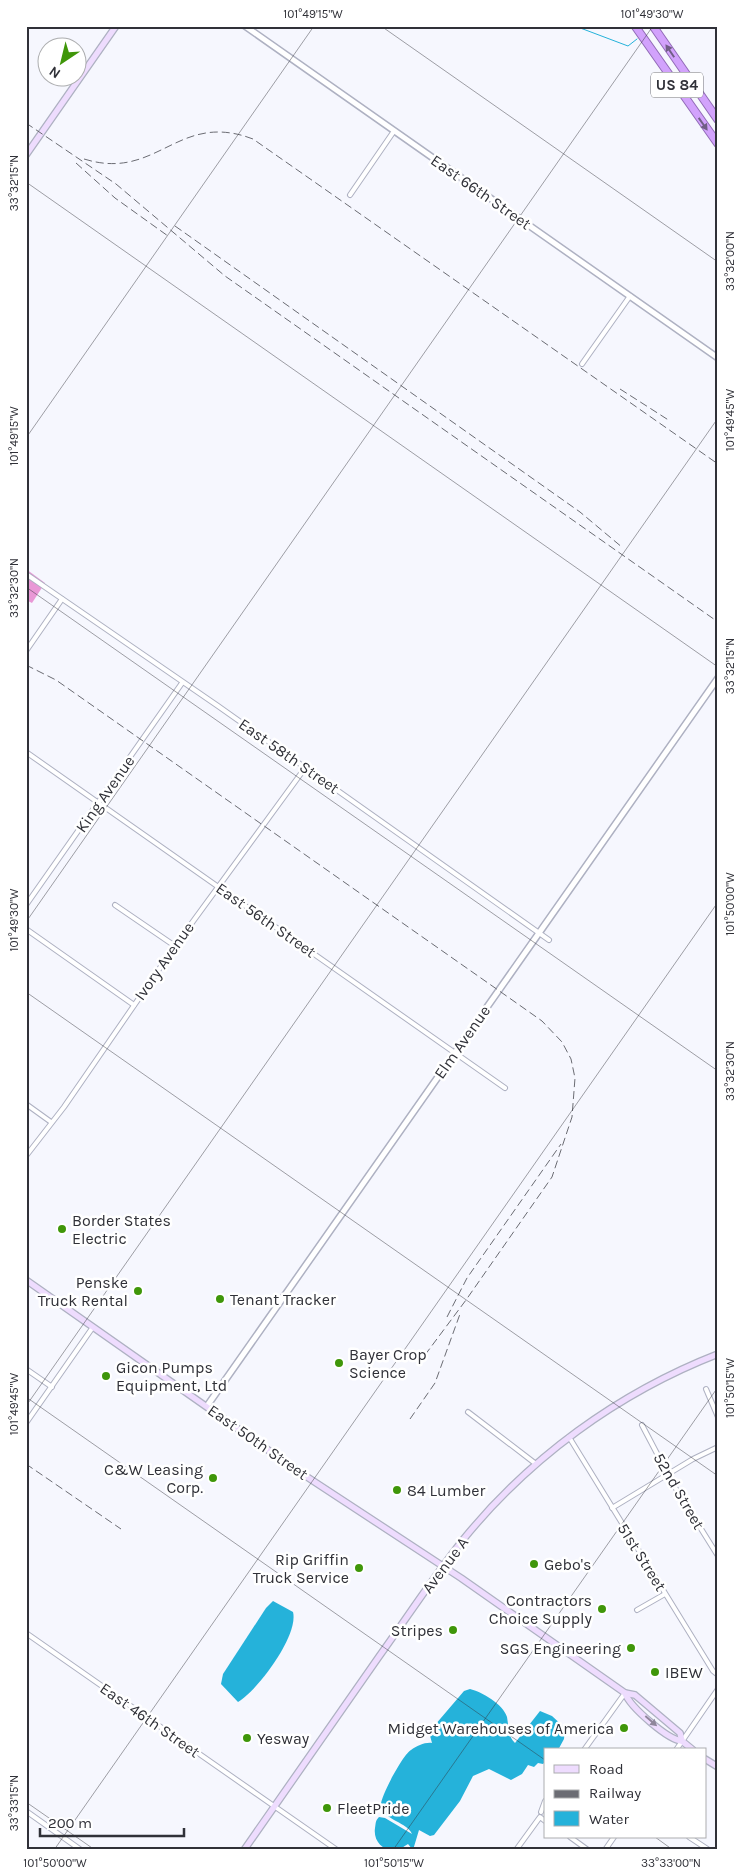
<svg xmlns="http://www.w3.org/2000/svg" width="744" height="1876" font-family="Karla,sans-serif">
<style>
.forest{fill:#e998d6}
.water{fill:#25b2da}
.lines{fill:none;stroke-linecap:round;stroke-linejoin:round}
.stream{stroke:#25b2da;stroke-width:1}
.minor-casing{stroke:#aeb1c2;stroke-width:6}
.tertiary-casing{stroke:#aeb1c2;stroke-width:8}
.secondary-casing{stroke:#aeb1c2;stroke-width:8}
.trunk-casing{stroke:#926cb7;stroke-width:9}
.minor{stroke:#fff;stroke-width:4}
.tertiary{stroke:#fff;stroke-width:5}
.secondary{stroke:#eedcfe;stroke-width:5.5}
.trunk{stroke:#d2a2fc;stroke-width:7}
.rail{stroke:#6b6c73;stroke-width:1;stroke-dasharray:8 4;stroke-linecap:butt}
.oneway{fill:#715e86}
.oneway2{fill:#8f869b}
.ticks{fill:none;stroke:#303138;stroke-width:1;stroke-opacity:0.45}
.poi-dot{fill:#3f9609;stroke:#fff;stroke-width:2}
.labels{text-anchor:middle;dominant-baseline:central;stroke-width:5;stroke-linejoin:round;paint-order:stroke}
.shield{fill:#fff;stroke:#6e6f74;stroke-width:1}
.shield-label{font-size:15px;font-weight:bold;fill:#303138}
.street-label{font-size:16px;fill:#303138;stroke:#fff}
.poi-label{font-size:16px;fill:#303138;stroke:#fff;text-anchor:start}
.neatline{fill:none;stroke:#303138;stroke-width:2}
.ticks-label{font-size:12px;text-anchor:middle;fill:#303138}
</style>
<rect width="100%" height="100%" fill="#f6f7fe"/>
<!-- forest -->
<polygon class="forest" points="26,569 45,583 32,603 26,600"/>
<!-- water -->
<g class="water">
<path d="M273,1601L293,1612C299,1635 258,1690 238,1702L221,1684L223,1674L266,1608Z"/>
<path d="M470,1689C482,1692 503,1704 507,1717C509,1727 507,1735 515,1743L540,1711L552,1716L565,1728L564,1739L558,1750H545V1762L543,1764L538,1763L534,1767L528,1765L522,1774L511,1780L489,1769L473,1776L460,1801L434,1835L430,1836L419,1830L413,1850L408,1844C404,1846 401,1849 397,1850C383,1852 373,1841 375,1828C376,1823 375,1821 379,1817L385,1818L412,1834C407,1822 386,1821 381,1807C378,1800 404,1753 411,1750C417,1746 425,1742 432,1743L429,1732L464,1691Z"/>
</g>
<g class="lines">
<!-- stream -->
<polyline class="stream" points="575,26 628,46 637,39"/>
<!-- minor casing -->
<g class="minor-casing">
<g id="minor">
<polyline points="350,195 394,131"/>
<polyline points="582,364 630,296"/>
<polyline points="26,574 218,706 549,940"/>
<polyline points="26,651 62,599"/>
<polyline points="26,752 505,1088"/>
<polyline points="26,905 182,683"/>
<polyline points="115,905 175,946"/>
<polyline points="26,929 134,1005"/>
<polyline points="26,1104 51,1122"/>
<polyline points="26,1156 64,1107 175,946 305,768"/>
<polyline points="26,1369 52,1387"/>
<polyline points="706,1389 718,1417"/>
<polyline points="468,1412 536,1464"/>
<polyline points="26,1423 93,1327"/>
<polyline points="642,1425 673,1484 718,1556"/>
<polyline points="569,1437 713,1671 718,1675"/>
<polyline points="612,1508 693,1459 718,1447"/>
<polyline points="637,1610 665,1594"/>
<polyline points="26,1633 337,1850"/>
<polyline points="584,1750 625,1693"/>
<polyline points="676,1750 718,1689"/>
<polyline points="26,1811 81,1850"/>
<polyline points="541,1812 545,1801"/>
<polyline points="570,1837 588,1850"/>
<polyline points="689,1837 709,1850"/>
<polyline points="516,1850 540,1817 545,1821"/>
<polyline points="605,1850 614,1837"/>
</g>
</g>
<!-- tertiary casing -->
<g class="tertiary-casing">
<g id="tertiary">
<polyline points="245,26 718,358"/>
<polyline points="207,1406 718,678"/>
</g>
</g>
<!-- secondary casing -->
<g class="secondary-casing">
<g id="secondary">
<polyline points="26,155 116,26"/>
<polyline points="26,1280 298,1471 461,1578 625,1693 635,1695 680,1733 682,1741 693,1750"/>
<path d="M625,1693C630,1707 668,1740 682,1741"/>
<polyline points="705,1759 718,1767"/>
<path d="M244,1850C289,1786 333,1722 378,1658C406,1619 432,1579 462,1541C529,1458 618,1393 718,1354"/>
</g>
</g>
<!-- trunk casing -->
<g class="trunk-casing">
<g id="trunk">
<polyline points="635,26 718,144"/>
<polyline points="653,26 718,120"/>
</g>
</g>
<!-- minor -->
<use href="#minor" class="minor"/>
<!-- tertiary -->
<use href="#tertiary" class="tertiary"/>
<!-- secondary -->
<use href="#secondary" class="secondary"/>
<!-- trunk -->
<use href="#trunk" class="trunk"/>
<!-- rail -->
<g class="rail">
<polyline points="26,123 116,184 225,276 718,622"/>
<path d="M84,159C158,182 177,110 253,139L718,464"/>
<polyline points="76,163 115,198 168,236"/>
<polyline points="175,226 580,512 623,548"/>
<polyline points="620,389 670,421"/>
<polyline points="26,665 56,680 498,990 542,1021 562,1042 571,1059 575,1078 572,1117 552,1177 466,1300 419,1363"/>
<polyline points="447,1317 467,1278 561,1144"/>
<polyline points="410,1419 435,1383 460,1314"/>
<polyline points="26,1464 121,1529"/>
</g>
</g>
<!-- one-way arrows -->
<defs><path id="oneway-solid" d="M-6-.8H1V-3.2L6.5 0L1 3.2V.8H-6Z" transform="scale(1.25)"/></defs>
<g class="oneway">
<use href="#oneway-solid" transform="translate(670 51) rotate(-124)"/>
<use href="#oneway-solid" transform="translate(703 124) rotate(55)"/>
</g>
<use class="oneway2" href="#oneway-solid" transform="translate(651 1721) rotate(41)"/>
<!-- ticks -->
<path class="ticks" d="M381,26L718,262M26,182L718,667M26,438L314,26M26,587L718,1071M26,922L653,26M26,992L718,1476M26,1397L545,1760M26,1406L718,418M26,1802L95,1850M655,1837L673,1850M54,1850L718,902M393,1850L718,1387"/>
<!-- markers -->
<g class="poi-dot">
<circle cx="62" cy="1229" r="5"/>
<circle cx="138" cy="1291" r="5"/>
<circle cx="220" cy="1299" r="5"/>
<circle cx="339" cy="1363" r="5"/>
<circle cx="106" cy="1376" r="5"/>
<circle cx="213" cy="1478" r="5"/>
<circle cx="397" cy="1490" r="5"/>
<circle cx="534" cy="1564" r="5"/>
<circle cx="359" cy="1568" r="5"/>
<circle cx="602" cy="1609" r="5"/>
<circle cx="453" cy="1630" r="5"/>
<circle cx="631" cy="1648" r="5"/>
<circle cx="655" cy="1672" r="5"/>
<circle cx="624" cy="1728" r="5"/>
<circle cx="247" cy="1738" r="5"/>
<circle cx="327" cy="1808" r="5"/>
</g>
<g class="labels">
<!-- shield labels -->
<rect class="shield" x="651" y="72.5" width="52" height="25" rx="4"/>
<g class="shield-label">
<text x="677" y="85">US 84</text>
</g>
<!-- street labels -->
<g class="street-label">
<text transform="translate(481 192) rotate(35)">East 66th Street</text>
<text transform="translate(289 756) rotate(35)">East 58th Street</text>
<text transform="translate(105 794) rotate(-55)">King Avenue</text>
<text transform="translate(266 920) rotate(35)">East 56th Street</text>
<text transform="translate(164 961) rotate(-55)">Ivory Avenue</text>
<text transform="translate(462 1042) rotate(-55)">Elm Avenue</text>
<text transform="translate(258 1442) rotate(35)">East 50th Street</text>
<text transform="translate(679 1491) rotate(60)">52nd Street</text>
<text transform="translate(642 1557) rotate(58)">51st Street</text>
<text transform="translate(445 1565) rotate(-53)">Avenue A</text>
<text transform="translate(150 1720) rotate(35)">East 46th Street</text>
</g>
<!-- poi labels -->
<g class="poi-label">
<text x="72" y="1220">Border States<tspan x="72" dy="18">Electric</tspan></text>
<text x="128" y="1282" text-anchor="end">Penske<tspan x="128" dy="18">Truck Rental</tspan></text>
<text x="230" y="1299">Tenant Tracker</text>
<text x="349" y="1354">Bayer Crop<tspan x="349" dy="18">Science</tspan></text>
<text x="116" y="1367">Gicon Pumps<tspan x="116" dy="18">Equipment, Ltd</tspan></text>
<text x="203" y="1469" text-anchor="end">C&amp;W Leasing<tspan x="203" dy="18">Corp.</tspan></text>
<text x="407" y="1490">84 Lumber</text>
<text x="349" y="1559" text-anchor="end">Rip Griffin<tspan x="349" dy="18">Truck Service</tspan></text>
<text x="544" y="1564">Gebo's</text>
<text x="592" y="1600" text-anchor="end">Contractors<tspan x="592" dy="18">Choice Supply</tspan></text>
<text x="443" y="1630" text-anchor="end">Stripes</text>
<text x="621" y="1648" text-anchor="end">SGS Engineering</text>
<text x="665" y="1672">IBEW</text>
<text x="614" y="1728" text-anchor="end">Midget Warehouses of America</text>
<text x="257" y="1738">Yesway</text>
<text x="337" y="1808">FleetPride</text>
</g>
</g>
<!-- border -->
<rect width="744" height="1876" fill="none" stroke="#ffffff" stroke-width="55"/>
<!-- legend -->
<rect x="544" y="1748" width="162" height="90" fill="#ffffff" stroke="#acadaf"/>
<rect x="554" y="1765" width="25" height="8" fill="#eedcfe" stroke="#acadaf"/>
<text x="589" y="1774" font-size="15" fill="#303138">Road</text>
<rect x="554" y="1790" width="25" height="8" fill="#6b6c73" stroke="#acadaf"/>
<text x="589" y="1798" font-size="15" fill="#303138">Railway</text>
<rect x="554" y="1811" width="25" height="15" fill="#25b2da" stroke="#acadaf"/>
<text x="589" y="1824" font-size="15" fill="#303138">Water</text>
<!-- north arrow -->
<g transform="translate(62 62) rotate(215)"><circle r="24" fill="#ffffff" stroke="#acadaf"/>
<path d="M0-4L9 19L0 12L-9 19Z" fill="#3f9609"/>
<text y="-8" font-size="14" font-weight="bold" text-anchor="middle" fill="#303138">N</text>
</g>
<!-- scale -->
<path d="M40 1828v8h144v-8" fill="none" stroke="#303138" stroke-width="2.5"/>
<text x="48" y="1828" font-size="15" fill="#303138" stroke="#ffffff" stroke-width="4" paint-order="stroke">200 m</text>
<rect x="28" y="28" width="688" height="1820" class="neatline"/>
<g class="ticks-label">
<text x="313" y="18">101°49'15"W</text>
<text x="652" y="18">101°49'30"W</text>
<text transform="translate(14 183) rotate(-90)" y="4">33°32'15"N</text>
<text transform="translate(730 261) rotate(-90)" y="4">33°32'00"N</text>
<text transform="translate(730 420) rotate(-90)" y="4">101°49'45"W</text>
<text transform="translate(14 436) rotate(-90)" y="4">101°49'15"W</text>
<text transform="translate(14 588) rotate(-90)" y="4">33°32'30"N</text>
<text transform="translate(730 666) rotate(-90)" y="4">33°32'15"N</text>
<text transform="translate(730 904) rotate(-90)" y="4">101°50'00"W</text>
<text transform="translate(14 920) rotate(-90)" y="4">101°49'30"W</text>
<text transform="translate(730 1071) rotate(-90)" y="4">33°32'30"N</text>
<text transform="translate(730 1388) rotate(-90)" y="4">101°50'15"W</text>
<text transform="translate(14 1404) rotate(-90)" y="4">101°49'45"W</text>
<text transform="translate(14 1803) rotate(-90)" y="4">33°33'15"N</text>
<text x="55" y="1867">101°50'00"W</text>
<text x="394" y="1867">101°50'15"W</text>
<text x="671" y="1867">33°33'00"N</text>
</g>
</svg>
